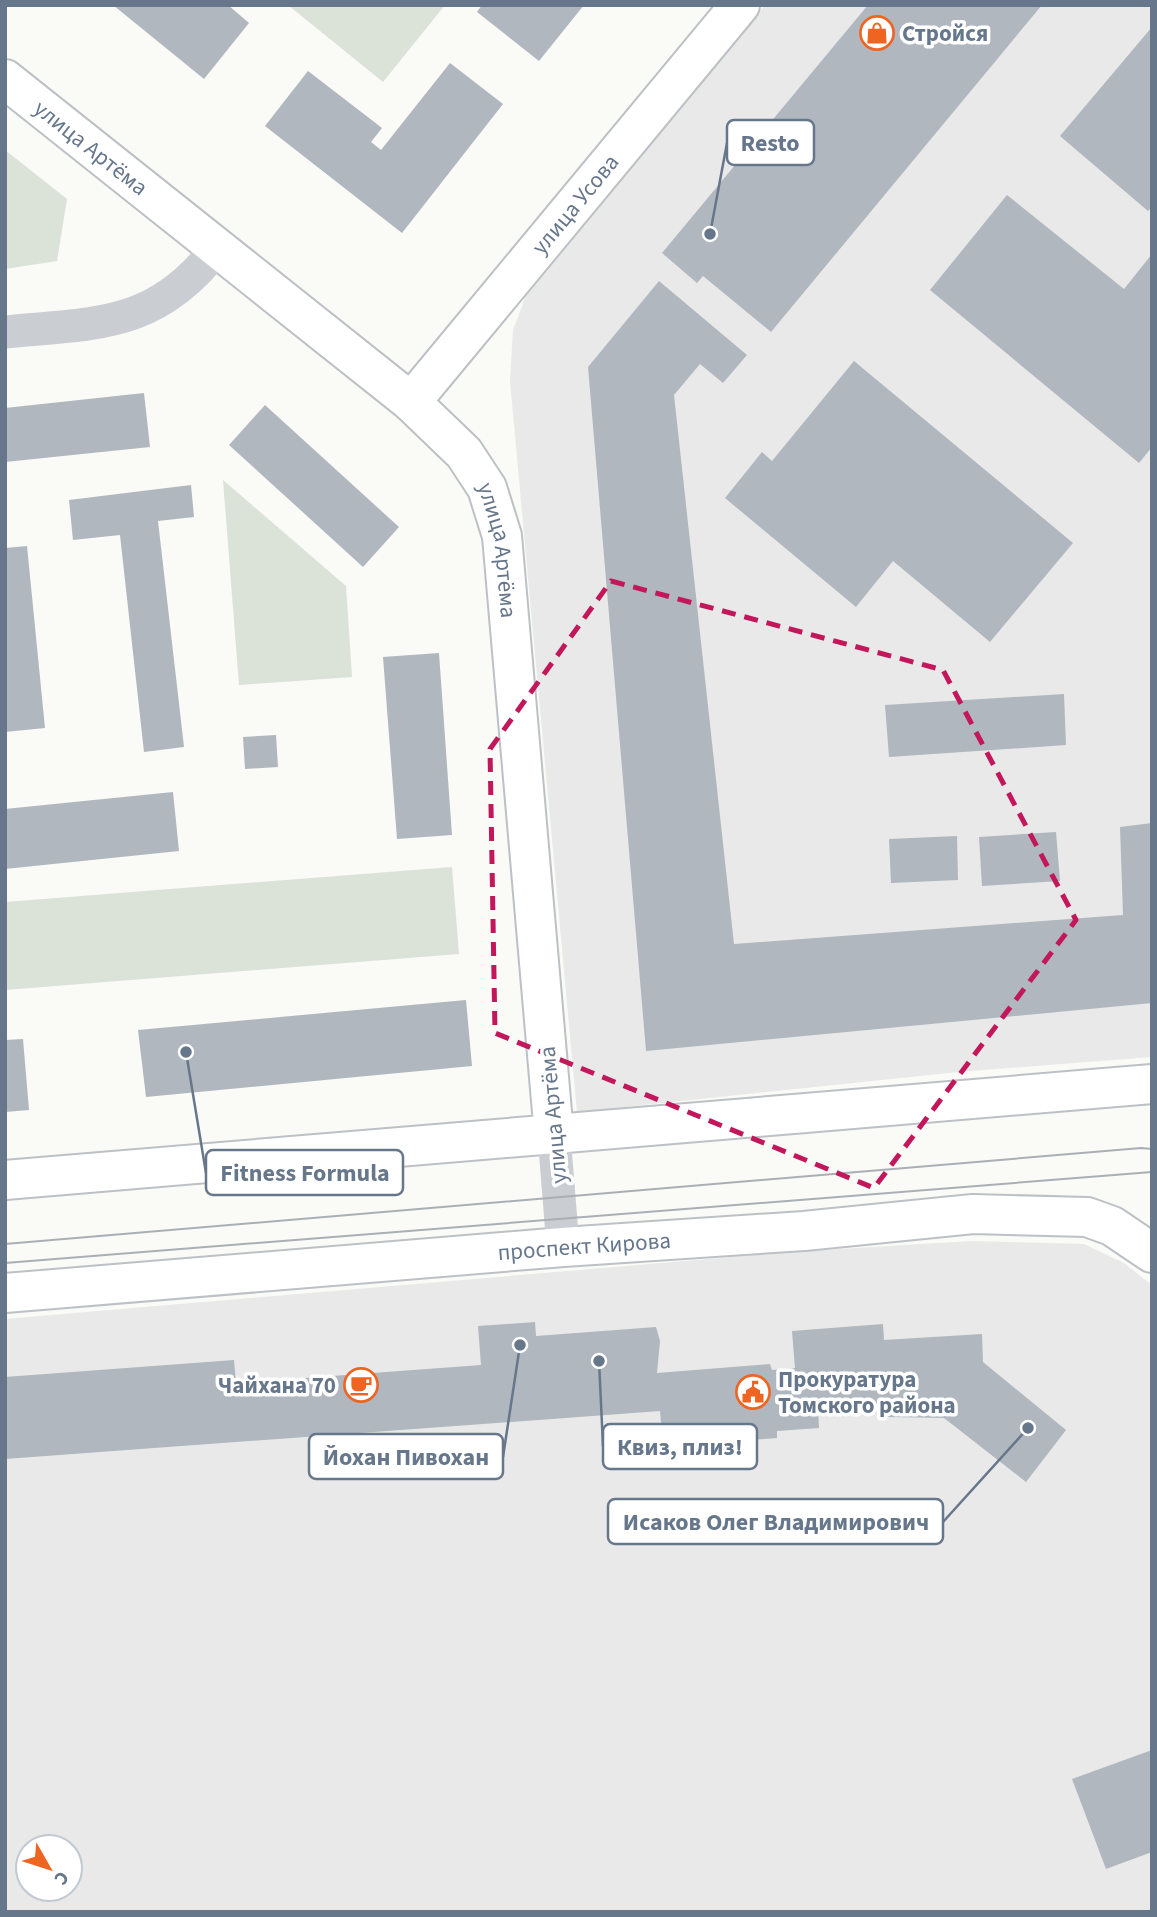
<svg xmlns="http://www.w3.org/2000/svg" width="1157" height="1917" font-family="'Source Sans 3',sans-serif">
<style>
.built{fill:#e8e9e8;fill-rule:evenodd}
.green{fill:#dbe2d8}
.building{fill:#b0b7bf}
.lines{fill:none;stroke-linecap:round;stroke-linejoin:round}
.major-casing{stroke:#bdc0c5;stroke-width:42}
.minor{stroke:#cacdd1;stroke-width:33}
.major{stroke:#fff;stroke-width:38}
.tram{stroke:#aaafb6;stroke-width:2}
.marked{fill:none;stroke:#c2185b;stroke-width:5;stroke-dasharray:14 9;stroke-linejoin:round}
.labels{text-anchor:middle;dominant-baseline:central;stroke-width:7;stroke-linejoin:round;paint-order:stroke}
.poi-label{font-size:23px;font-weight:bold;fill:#67778b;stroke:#fff;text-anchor:start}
.street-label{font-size:23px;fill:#67778b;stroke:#fff}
.leader{fill:none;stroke:#67778b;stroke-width:2.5}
.callout-dot{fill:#67778b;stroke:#fff;stroke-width:2.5}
.callout{fill:#fff;stroke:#67778b;stroke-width:2.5}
.callout-label{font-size:24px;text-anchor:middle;font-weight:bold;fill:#67778b}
</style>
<rect width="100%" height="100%" fill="#fafaf7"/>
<!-- built -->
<g class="built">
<polygon points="765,5 1152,5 1152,1057 958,1072 577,1112 510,381 513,330 527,293"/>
<path d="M972,1241L1084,1244L1124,1263L1152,1285V1912H5V1319L790,1252ZM28,1847H70V1889H28Z"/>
</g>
<!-- green -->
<g class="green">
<polygon points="288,5 445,5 383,82"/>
<polygon points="5,150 67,199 57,261 5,269"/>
<polygon points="223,480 346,586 352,677 239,685"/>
<polygon points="452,867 459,954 5,990 5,902"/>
</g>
<!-- building -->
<g class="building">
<polygon points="113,5 228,5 249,23 204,79"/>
<polygon points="482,5 584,5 539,61 477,12"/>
<polygon points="868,5 1042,5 771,332 703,276 697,283 662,253"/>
<polygon points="1152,27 1152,207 1148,211 1060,136"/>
<polygon points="450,63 503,104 402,233 265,126 308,71 382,128 371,142 381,150"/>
<polygon points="1007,195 1124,289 1152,254 1152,447 1139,463 930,290"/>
<polygon points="659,281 747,355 723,383 700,364 674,395 734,944 1123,915 1120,827 1152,823 1152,1003 646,1051 588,367"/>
<polygon points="854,361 1073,543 990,642 893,561 856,607 725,498 762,452 772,461"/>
<polygon points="144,393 150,447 5,462 5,408"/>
<polygon points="265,405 399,527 363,567 229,445"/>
<polygon points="191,485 194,517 158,521 184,747 144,752 120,535 73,540 69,500"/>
<polygon points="27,546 45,728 5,732 5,548"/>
<polygon points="439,653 452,835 397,839 383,657"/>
<polygon points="1064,694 1066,745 889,757 885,705"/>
<polygon points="276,735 278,767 245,769 243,737"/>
<polygon points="173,792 179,851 5,869 5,809"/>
<polygon points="1056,832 1060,881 982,886 979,837"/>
<polygon points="957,836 958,880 891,883 889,839"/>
<polygon points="466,1000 472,1066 146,1097 138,1030"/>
<polygon points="23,1039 29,1110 5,1112 5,1040"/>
<polygon points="535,1322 536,1336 656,1327 660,1341 657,1373 770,1364 772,1370 795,1368 792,1331 883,1324 884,1340 982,1334 983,1362 1066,1430 1026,1482 944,1418 888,1417 888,1403 818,1409 819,1428 777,1431 777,1438 663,1447 660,1411 5,1459 5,1377 234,1360 236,1383 481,1365 478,1326"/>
<polygon points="1152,1750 1152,1852 1106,1869 1072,1779"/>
</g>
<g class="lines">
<!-- major casing -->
<g class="major-casing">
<g id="major">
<path id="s1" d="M5,79L411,402L464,453L487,488L502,536L554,1135"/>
<path id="s2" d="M411,402L740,5"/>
<polyline points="5,1180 1152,1084"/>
<path id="s3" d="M5,1293L563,1247L804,1231L973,1214L1087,1217L1112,1226L1152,1253"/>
</g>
</g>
<!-- minor -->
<g class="minor">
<path d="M5,332C97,323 156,328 217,248"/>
<polyline points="554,1135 563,1247"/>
</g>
<!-- major -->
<use href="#major" class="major"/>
<!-- tram -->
<g class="tram">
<polyline points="5,1244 1141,1148 1152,1149"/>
<polyline points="5,1263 1152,1172"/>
</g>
</g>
<!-- marked area -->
<path class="marked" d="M611,581L943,670L1076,920L874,1188L495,1033L490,749Z"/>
<!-- icons -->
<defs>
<g id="shop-ring" transform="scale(1.75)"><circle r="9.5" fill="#fff" stroke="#f06421" stroke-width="1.5"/><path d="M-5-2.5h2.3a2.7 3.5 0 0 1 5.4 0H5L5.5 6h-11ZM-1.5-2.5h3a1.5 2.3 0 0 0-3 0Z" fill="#f06421"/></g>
<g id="cafe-ring" transform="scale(1.75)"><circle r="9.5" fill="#fff" stroke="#f06421" stroke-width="1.5"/><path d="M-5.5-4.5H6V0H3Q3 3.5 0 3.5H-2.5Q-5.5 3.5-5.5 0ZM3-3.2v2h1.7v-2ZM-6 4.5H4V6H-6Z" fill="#f06421"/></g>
<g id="civic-ring" transform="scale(1.75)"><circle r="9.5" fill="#fff" stroke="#f06421" stroke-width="1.5"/><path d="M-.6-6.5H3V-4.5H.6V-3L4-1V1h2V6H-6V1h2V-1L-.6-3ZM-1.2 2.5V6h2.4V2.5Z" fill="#f06421"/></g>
</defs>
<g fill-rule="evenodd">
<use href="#shop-ring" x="877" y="33"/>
<use href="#cafe-ring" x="361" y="1385"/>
<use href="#civic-ring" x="753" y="1392"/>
</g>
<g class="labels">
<!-- poi labels -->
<g class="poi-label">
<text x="902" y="33">Стройся</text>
<text x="778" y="1379">Прокуратура<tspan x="778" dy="26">Томского района</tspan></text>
<text x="336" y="1385" text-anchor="end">Чайхана 70</text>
</g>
<!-- street labels -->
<g class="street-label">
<text stroke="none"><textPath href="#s1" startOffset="110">улица Артёма</textPath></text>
<text stroke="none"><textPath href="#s2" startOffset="257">улица Усова</textPath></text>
<text stroke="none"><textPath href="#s1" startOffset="698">улица Артёма</textPath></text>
<text transform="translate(553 1115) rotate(-95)">улица Артёма</text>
<text stroke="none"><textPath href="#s3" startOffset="581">проспект Кирова</textPath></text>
</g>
</g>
<!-- callouts -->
<path class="leader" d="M710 234L727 143M186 1052L206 1173M599 1361L603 1446M520 1345L503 1457M1028 1428L943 1522"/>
<g class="callout-dot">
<circle cx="710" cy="234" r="7"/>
<circle cx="186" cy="1052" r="7"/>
<circle cx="599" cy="1361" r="7"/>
<circle cx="520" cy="1345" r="7"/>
<circle cx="1028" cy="1428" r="7"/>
</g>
<g class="callout">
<rect x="727" y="120" width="87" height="45" rx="7"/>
<rect x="206" y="1150" width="197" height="45" rx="7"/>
<rect x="603" y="1424" width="154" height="45" rx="7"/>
<rect x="309" y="1434" width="194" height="45" rx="7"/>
<rect x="608" y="1499" width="335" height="45" rx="7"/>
</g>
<g class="callout-label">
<text x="770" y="151">Resto</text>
<text x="305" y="1181">Fitness Formula</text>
<text x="680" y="1455">Квиз, плиз!</text>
<text x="406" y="1465">Йохан Пивохан</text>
<text x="776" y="1530">Исаков Олег Владимирович</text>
</g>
<!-- border -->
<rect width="1157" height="1917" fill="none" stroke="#67778b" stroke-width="14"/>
<!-- north arrow -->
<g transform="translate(49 1868) rotate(129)"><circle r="33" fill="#ffffff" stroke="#c2c9d1" stroke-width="2"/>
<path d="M0-5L12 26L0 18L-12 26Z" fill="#f06421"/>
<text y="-10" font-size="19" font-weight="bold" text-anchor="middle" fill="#67778b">С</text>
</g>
</svg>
